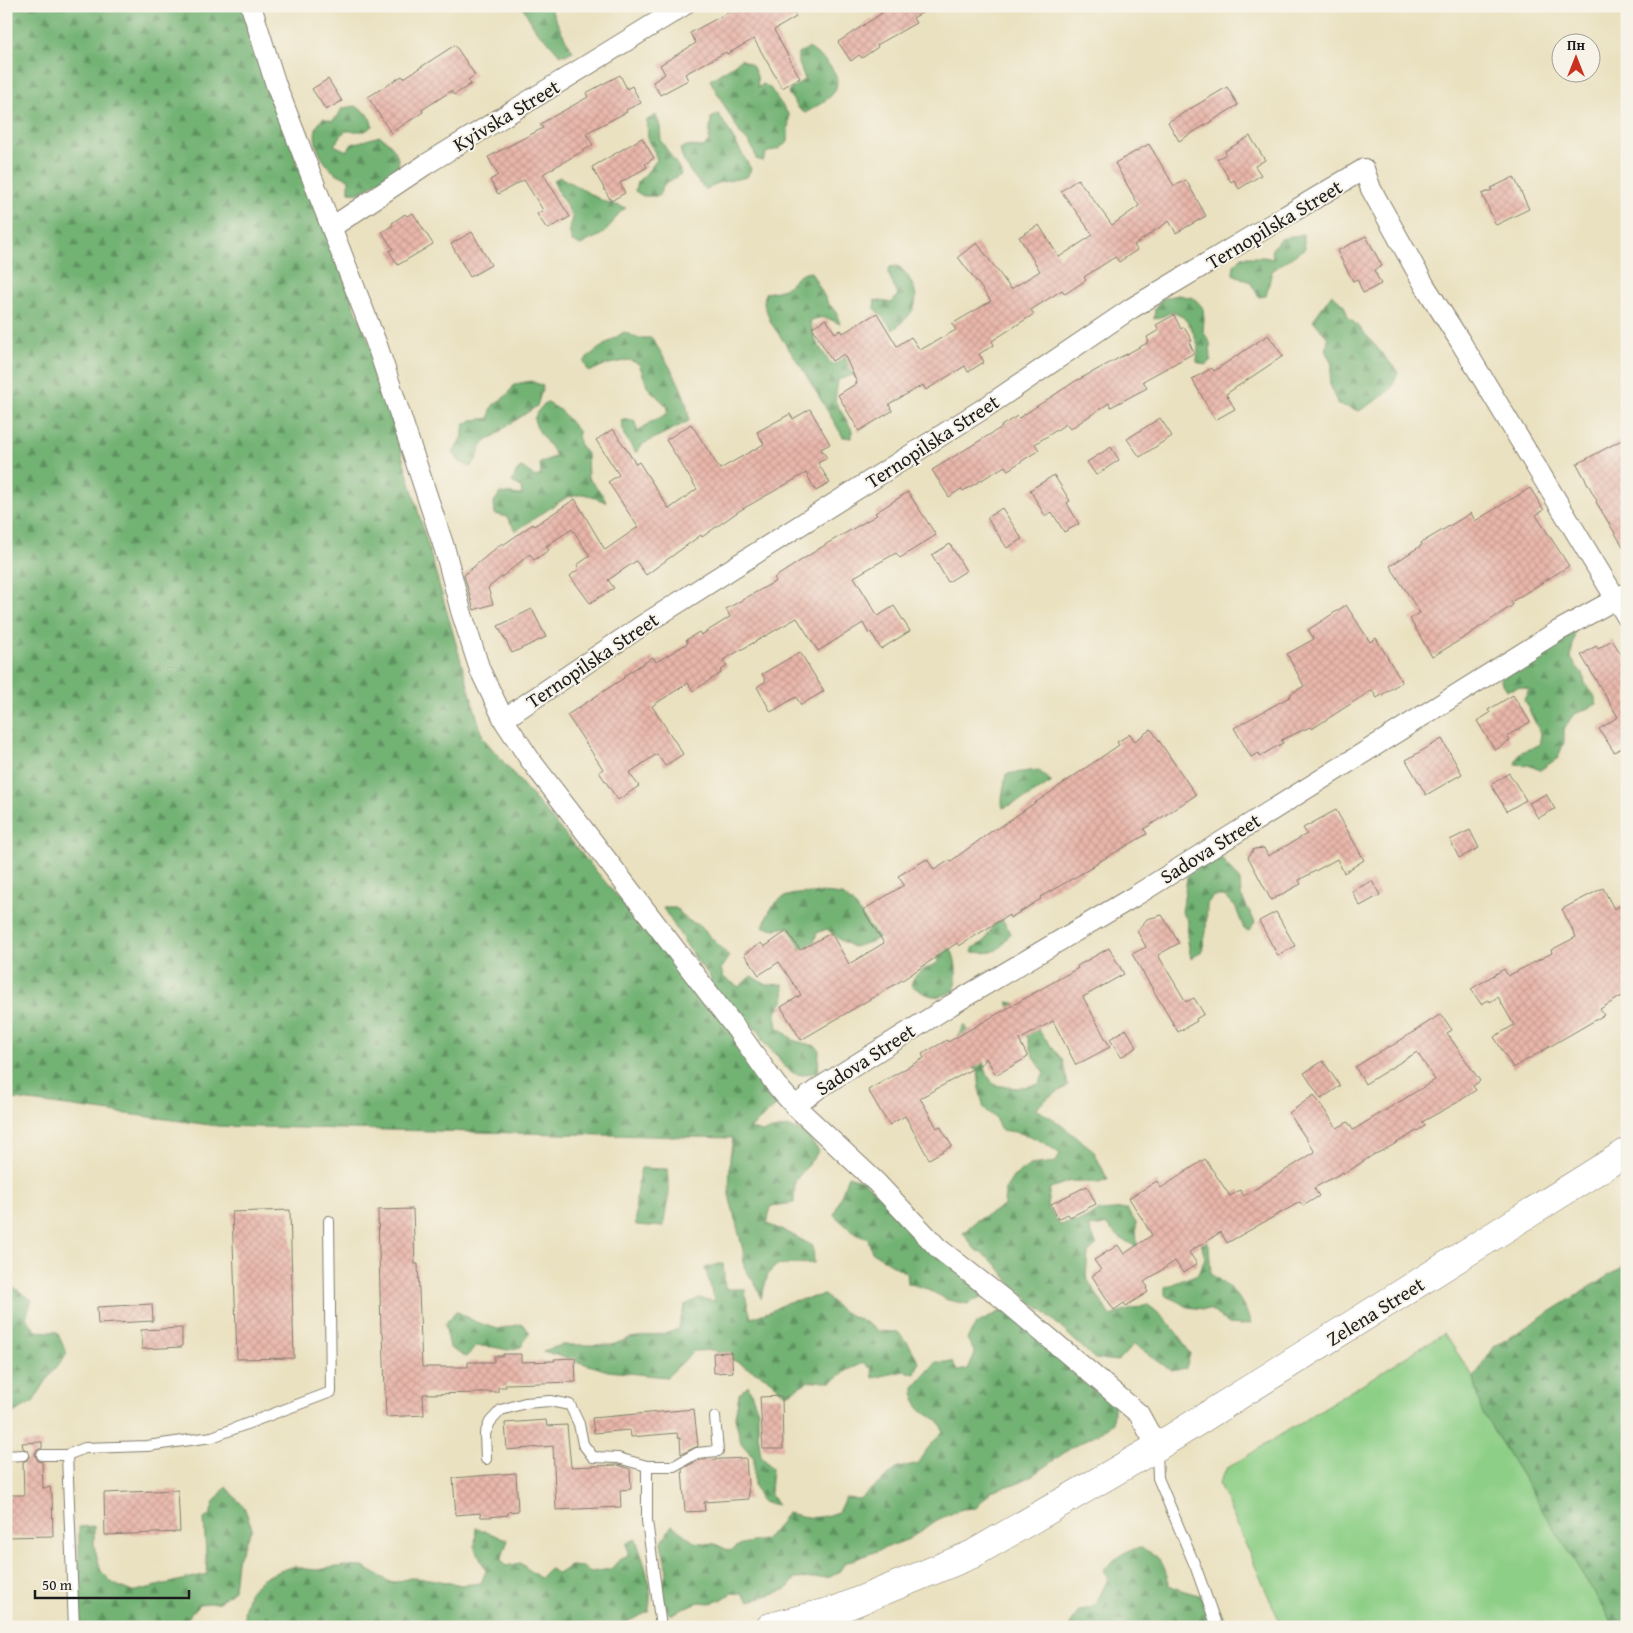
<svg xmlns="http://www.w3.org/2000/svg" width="1633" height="1633" font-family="'Gentium Book Plus',serif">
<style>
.forest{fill:url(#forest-firs);stroke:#476748}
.garden{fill:#8dcf86;stroke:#547651}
.building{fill:url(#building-cross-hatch)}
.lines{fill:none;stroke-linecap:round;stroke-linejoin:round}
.lane-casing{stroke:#837e6e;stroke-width:12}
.street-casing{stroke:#837e6e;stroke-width:22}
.highway-casing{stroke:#837e6e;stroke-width:29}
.lane{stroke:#fff;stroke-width:10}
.street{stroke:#fff;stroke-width:20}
.highway{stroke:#fff;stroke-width:28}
.labels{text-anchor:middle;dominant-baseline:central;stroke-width:4;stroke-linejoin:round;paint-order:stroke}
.street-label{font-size:20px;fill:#1c1c1c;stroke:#f7f3e8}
</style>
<defs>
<pattern id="forest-firs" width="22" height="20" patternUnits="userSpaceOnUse" patternTransform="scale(1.25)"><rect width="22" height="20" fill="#72b273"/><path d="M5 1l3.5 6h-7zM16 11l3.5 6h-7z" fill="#5d905e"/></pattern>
<pattern id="building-cross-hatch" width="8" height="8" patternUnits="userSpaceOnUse" patternTransform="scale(1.25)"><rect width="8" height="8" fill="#e9b6aa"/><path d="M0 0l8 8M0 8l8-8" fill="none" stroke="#c79c92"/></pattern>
</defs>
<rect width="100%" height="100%" fill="#f7f3e8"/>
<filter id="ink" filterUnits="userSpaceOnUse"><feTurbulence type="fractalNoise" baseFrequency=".02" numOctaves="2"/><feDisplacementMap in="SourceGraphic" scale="10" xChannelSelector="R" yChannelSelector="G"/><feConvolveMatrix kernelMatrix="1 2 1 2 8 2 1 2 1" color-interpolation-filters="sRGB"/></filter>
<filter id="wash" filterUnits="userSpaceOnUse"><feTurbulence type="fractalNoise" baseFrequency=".0096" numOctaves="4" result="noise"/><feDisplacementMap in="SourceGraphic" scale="20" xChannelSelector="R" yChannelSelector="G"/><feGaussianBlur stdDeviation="1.12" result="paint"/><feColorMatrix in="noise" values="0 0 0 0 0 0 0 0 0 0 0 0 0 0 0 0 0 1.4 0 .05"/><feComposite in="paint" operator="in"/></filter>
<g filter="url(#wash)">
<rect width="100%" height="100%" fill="#eae1c0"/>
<!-- forest -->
<g class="forest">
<polygon points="6,6 242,6 252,47 372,350 483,738 787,1096 750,1129 763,1132 787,1127 804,1132 819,1151 795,1181 794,1203 771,1206 767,1224 787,1232 813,1246 814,1263 777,1265 768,1274 761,1299 759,1290 744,1267 743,1250 729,1195 730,1157 733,1138 218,1126 6,1098"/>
<polygon points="522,6 549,6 566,40 573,51 565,55 559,54 547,40 537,32"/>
<path d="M809,48C822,57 845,74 834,92C831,98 811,110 805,113L799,109L788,93L791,89L805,79L798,61V54Z"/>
<path d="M741,59L752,65L757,76L758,88L763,84L770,88L789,115L788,142L778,149L766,153L763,161L756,159C754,148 750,142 741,135L710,80L734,65Z"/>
<path d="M355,106L368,114L373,126L365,131H345L334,145L347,151L352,144L380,136C394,146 398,152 399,169L359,193L349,192V179C344,177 339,175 334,172C323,163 312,144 316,129C317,125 321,121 323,118L332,121L338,116L342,108Z"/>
<path d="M719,114L751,169L747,177L717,183L707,190C695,181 683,163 680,149L686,146L703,147L709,142L711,118Z"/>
<polygon points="656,115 660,126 661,141 679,168 681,174 663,186 659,196 643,196 635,191 637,182 644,176 657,160 654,151 648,141 647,120"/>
<path d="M560,177L603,201L626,208C617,212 613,225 604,233C597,238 588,240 581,245L572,242L569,230L573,218C567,205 558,194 553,180Z"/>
<polygon points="1303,234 1305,248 1272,271 1266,296 1259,297 1250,282 1233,274 1234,265 1242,257 1264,257 1273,259 1272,249 1280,239"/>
<path d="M898,266C906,272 910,279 914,288C921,308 907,318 893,330L874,307L875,300L892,303L898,294L888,273L890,267Z"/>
<path d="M811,272L828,303L836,312L840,324C828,318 822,315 810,321L815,340L831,364L838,363L844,357L861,356L858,373L838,380L835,401L852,430V438L843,437L802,368L771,323L764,304L765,293C771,292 780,291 785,288C796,281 795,274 811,272Z"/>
<path d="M1332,294L1344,305L1348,317L1360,328L1398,372L1391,389L1377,400L1359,411L1338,404C1335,398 1332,391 1330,384C1328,371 1338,369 1326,353L1328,338L1313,320Z"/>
<polygon points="1178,295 1194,298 1203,308 1204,320 1203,331 1210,343 1211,360 1205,365 1197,362 1198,345 1191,327 1183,317 1172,312 1159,318 1154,319 1155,308 1161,299"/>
<path d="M624,332L638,338H652C668,365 687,389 689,421L643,444L636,453L624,435L621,420H634L638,432L649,423L667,414L668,407L648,388L639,364L629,360L604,365L589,372L584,362C587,355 615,338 624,332Z"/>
<path d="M531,381L543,386L537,406L504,428L496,435L486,440L480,448L477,459L470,467L460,462L453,453L463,436V429L465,424L472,420L490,418C490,401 498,404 508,394C510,391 513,387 515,384Z"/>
<path d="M546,402L560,410L578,431L579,443L587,454L588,478L602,494L606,502L584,494L567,497L517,530H515L507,517L495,514L494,502L500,493L522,495L521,487L512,482L517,471L522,467L535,477L541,475L540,463L556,456C549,443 537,433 534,419L538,411Z"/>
<polygon points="1575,631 1571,658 1576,666 1583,673 1585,683 1594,695 1597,704 1573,715 1564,729 1564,742 1558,758 1540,770 1528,765 1515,764 1519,753 1539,745 1541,734 1524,700 1529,689 1519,687 1507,690 1500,679 1515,670 1536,655 1546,651"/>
<path d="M1038,770L1052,782L1026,798L1003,808C1000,800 1005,784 1006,774Z"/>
<polygon points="1218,854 1240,881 1241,896 1255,922 1249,931 1244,929 1236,908 1224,896 1213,896 1207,904 1206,932 1202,951 1191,959 1187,936 1188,921 1182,912 1187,877 1191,870"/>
<path d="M823,893L843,895L856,907L869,926L879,937L871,942L853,947L840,940L827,929L817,933L813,946L802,954L799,945L789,927L776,929L763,927C775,891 789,894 823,893Z"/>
<polygon points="663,908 676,908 687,920 699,925 729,956 721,968 723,977 739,987 751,976 767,985 783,984 785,998 776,1013 778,1027 795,1041 816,1046 819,1050 818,1074 810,1073 803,1075 793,1073 782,1064 779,1058 762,1041 760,1032 744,1020 730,1014 717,996 709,975 699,964"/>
<path d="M1003,920L1010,933C999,953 994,954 972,952L974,947L984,942L994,924Z"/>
<path d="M946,940C957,957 958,971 954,991C937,1001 927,996 911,985C913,972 929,968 939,962L937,950Z"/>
<path d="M1008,1002L1018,1004L1063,1061L1068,1086L1049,1097L1035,1109L1052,1118L1093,1150L1108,1180L1100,1183L1071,1181L1050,1188L1047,1206L1060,1225L1081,1221L1099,1211L1127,1209L1136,1223L1137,1247L1120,1238L1106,1225L1089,1227L1097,1245L1088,1253L1086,1277L1110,1316L1147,1304C1167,1319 1178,1332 1190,1354L1186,1368L1172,1371L1134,1344L1118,1361L1095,1359L1043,1311L1015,1288L996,1264L973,1247L963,1233L977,1220L1004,1206L1005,1190L1013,1177L1030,1165L1056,1162L1060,1154C1039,1138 1027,1133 1001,1130L995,1118L984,1109L980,1092L978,1070L966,1065L957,1039L964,1025L980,1054L988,1076L994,1085L1017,1088L1039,1084L1044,1073L1033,1055L1027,1036L1015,1018Z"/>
<path d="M641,1168L667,1169L669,1193L663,1227L636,1225C635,1205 636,1187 641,1168Z"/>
<polygon points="848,1176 864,1181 984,1296 967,1304 948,1300 927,1289 907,1283 906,1273 872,1252 868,1239 853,1232 834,1215"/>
<path d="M1200,1219L1209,1246L1211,1274C1235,1291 1240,1295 1251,1323L1242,1325L1229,1324L1211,1310L1188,1307L1165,1295V1287L1198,1274L1205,1258L1199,1235Z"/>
<polygon points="723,1263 725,1289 745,1289 746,1299 751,1318 771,1311 788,1302 824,1295 842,1311 868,1324 878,1331 898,1332 910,1346 919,1362 915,1374 904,1371 873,1378 872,1369 864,1363 848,1370 831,1382 809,1381 787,1394 780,1390 769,1379 714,1350 694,1351 667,1377 608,1371 543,1351 562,1345 612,1345 630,1338 668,1333 678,1329 685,1305 699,1298 715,1301 705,1268"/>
<polygon points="1627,1264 1627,1627 1615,1627 1481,1410 1474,1378 1494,1347"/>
<polygon points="13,1287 32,1300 26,1317 36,1331 57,1332 67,1354 50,1375 33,1402 9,1415 6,1438 6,1314 10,1312"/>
<path d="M1005,1309L1115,1397L1113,1422L1104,1430L1071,1448L1030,1477L1017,1483L991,1491L976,1508L962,1509L937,1520L909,1539L845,1563L839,1572L830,1577L795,1579L787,1589L750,1601L742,1594L732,1593L721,1600L710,1603L699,1602L683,1608L671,1615L665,1610L662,1585L667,1571L661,1543L672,1525L694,1542L715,1544L730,1551L741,1544L763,1540L775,1530L787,1513C810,1518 815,1520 838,1512L845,1498L859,1499L898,1468L919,1463C924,1449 934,1443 943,1431L938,1420C920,1412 914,1407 914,1387L936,1362H953L957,1371L968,1369L975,1353L967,1339L976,1324Z"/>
<polygon points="456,1311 476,1322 498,1329 522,1324 530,1332 521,1347 508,1350 493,1347 477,1346 466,1357 450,1348 445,1324"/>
<polygon points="748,1385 758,1411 758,1433 761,1456 772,1468 770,1492 777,1505 762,1502 754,1485 754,1458 741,1443 735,1417 739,1394"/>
<polygon points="226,1487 244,1507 252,1528 237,1560 234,1590 219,1602 200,1604 191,1614 182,1627 82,1627 76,1601 79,1574 79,1527 94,1526 94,1546 101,1571 114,1584 132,1592 207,1574 204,1519 210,1515 214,1502"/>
<path d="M476,1528L508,1540L501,1560L506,1566L520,1563L540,1578L550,1568L558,1574L570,1566L583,1567L591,1572L611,1569L620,1559L628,1555L627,1543L636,1539C643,1561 655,1589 648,1612L616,1627H585L579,1622C567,1627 547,1631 537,1623L512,1625L510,1627H246L244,1611L250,1591L263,1578L280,1571L295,1566L305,1569L317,1570L344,1566L363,1567L392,1583L410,1578L429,1579L462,1585L481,1583L486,1571L475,1547Z"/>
<path d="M1141,1548C1163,1557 1163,1564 1170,1585C1181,1592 1198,1593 1208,1599C1217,1604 1224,1617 1229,1627H1069L1079,1611L1095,1606L1108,1579L1103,1571C1115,1559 1124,1549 1141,1548Z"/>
</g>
<!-- garden -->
<polygon class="garden" points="1444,1333 1474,1378 1481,1410 1615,1627 1282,1627 1219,1484 1226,1469"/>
<g id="blocks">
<!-- building -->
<g class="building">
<polygon points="740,6 790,6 796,17 774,30 800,78 782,88 754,39 727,54 726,52 685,74 688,80 660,95 653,82 665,74 660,65 696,43 690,33"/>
<polygon points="878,6 934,6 913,18 916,23 877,45 878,47 862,58 859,55 851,61 838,42 882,13"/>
<polygon points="455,45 475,75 468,80 471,84 454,95 451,91 422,110 423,112 391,133 368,97 402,76 404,78"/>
<polygon points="620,75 627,89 632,86 641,103 626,110 627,112 586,133 593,145 543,174 570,217 547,229 537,214 543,210 524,180 498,194 490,180 498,175 488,157 543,128 540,124 588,97 586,93"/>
<polygon points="328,79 342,101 326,110 312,89"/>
<polygon points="1227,87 1238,105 1179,141 1168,122"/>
<polygon points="1250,136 1265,160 1255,166 1261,175 1239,189 1234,180 1231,182 1217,159 1226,154 1225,151"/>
<polygon points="642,138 654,158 645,164 647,167 620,183 625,193 611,201 592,167"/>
<polygon points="1149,144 1174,186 1186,180 1206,216 1176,233 1169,221 1134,245 1137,250 1119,262 1115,257 1084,277 1086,280 1065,294 1062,290 1031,310 1034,314 992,341 994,345 979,354 984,362 968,372 965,366 926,390 923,385 889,404 892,411 859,431 838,395 857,383 844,354 832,361 812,327 826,319 835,333 841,330 843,333 877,313 897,346 911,337 920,350 956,330 952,324 991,301 958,257 977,243 1011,289 1040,271 1019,237 1039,225 1059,257 1093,235 1061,191 1078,179 1112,225 1139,206 1115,163"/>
<polygon points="1514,177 1529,209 1496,225 1482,194 1492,190 1491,188"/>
<polygon points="413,213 433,244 398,265 389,251 393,249 382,232 393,225 392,223 405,214 407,216"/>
<polygon points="472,232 491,265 470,277 451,244"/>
<polygon points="1366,236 1382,266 1374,270 1381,284 1363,293 1357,279 1353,281 1337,251"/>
<polygon points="1174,315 1181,329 1184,327 1192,341 1189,342 1194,353 1143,381 1147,388 1111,407 1109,403 1070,429 1066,424 1035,444 1039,450 1008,470 1005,466 963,491 961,489 949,497 932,470 1002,427 1001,426 1017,416 1019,418 1074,382 1149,342 1147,337 1159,330 1156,325"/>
<polygon points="1268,335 1283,356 1226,394 1235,409 1215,420 1192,379 1212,368 1214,371"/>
<polygon points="810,409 830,444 821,449 827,458 818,463 830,483 816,491 806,473 739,511 702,537 701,535 646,575 636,561 608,580 614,588 590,603 570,576 579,569 577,565 590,556 572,529 546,546 549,550 534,560 530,554 488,588 493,604 474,610 464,575 502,543 503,545 533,524 534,526 575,499 605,550 638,527 608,482 619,475 596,440 613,429 636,464 639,462 669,509 697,489 666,440 691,424 720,469 764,444 757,432 790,414 793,419"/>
<polygon points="1160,418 1172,436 1140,457 1127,439"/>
<polygon points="1627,437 1627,553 1596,502 1597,501 1577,464"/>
<polygon points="1111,447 1119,460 1096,475 1087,462"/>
<polygon points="1054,475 1070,501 1067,503 1079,524 1064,532 1052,512 1045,516 1030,490"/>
<polygon points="1530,488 1544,510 1536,515 1569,566 1511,602 1513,605 1465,637 1432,657 1410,619 1420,613 1390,566 1422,545 1421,543 1471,513 1475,521"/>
<polygon points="908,492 936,535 900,558 896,553 854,577 878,616 894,606 910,631 881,649 871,632 869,634 863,623 818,651 797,618 723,660 727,666 720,671 721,673 693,691 688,683 652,706 683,754 665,766 657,754 629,773 639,786 618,800 599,772 603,769 567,715 624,678 624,676 653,657 656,662 688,643 686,640 699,632 701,635 730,617 726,609 776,581 774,578 828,543 877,515 875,513"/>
<polygon points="1002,508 1022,539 1007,548 987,518"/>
<polygon points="950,544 966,571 948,582 932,555"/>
<polygon points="1346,605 1370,642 1376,638 1402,682 1377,698 1372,690 1312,729 1310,727 1281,740 1283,743 1260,756 1259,753 1251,757 1234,728 1291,696 1290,694 1304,686 1287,654 1314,639 1308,630"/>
<polygon points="532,609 546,637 512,653 498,626"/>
<polygon points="1612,640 1627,663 1627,745 1614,752 1599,729 1618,717 1581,655 1596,646 1598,649"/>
<polygon points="800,652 824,691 801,705 796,697 771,712 757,687 766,681 762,674"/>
<polygon points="1513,695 1530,722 1507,736 1510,741 1495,750 1477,721 1490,713 1488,710"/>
<polygon points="1151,729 1196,795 1144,829 1147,834 1092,866 1093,867 1040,897 1041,899 1010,918 1009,915 959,946 957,943 904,979 801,1040 781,1007 801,995 779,962 759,975 744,954 761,943 764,947 787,931 800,950 831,933 849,964 884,943 863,910 904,885 898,876 927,859 934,870 950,860 951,861 996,828 997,829 1119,745 1117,742 1130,734 1135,741"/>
<polygon points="1442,739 1462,774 1426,795 1406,760"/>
<polygon points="1509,773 1526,800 1507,811 1491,785"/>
<polygon points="1546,794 1555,809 1538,818 1529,803"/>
<polygon points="1336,810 1364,860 1344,873 1337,859 1299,880 1301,884 1271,900 1248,857 1254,849 1264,848 1268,856 1307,834 1303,828"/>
<polygon points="1470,830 1479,848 1459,858 1450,840"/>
<polygon points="1372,881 1380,895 1360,906 1352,891"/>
<polygon points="1603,888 1614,909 1627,902 1627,993 1600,1009 1604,1015 1513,1068 1494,1037 1514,1025 1498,997 1490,1002 1489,1000 1481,1004 1471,989 1504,969 1508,976 1552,953 1551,950 1576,937 1562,909"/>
<polygon points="1276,912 1295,946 1278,956 1259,921"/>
<polygon points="1162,915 1179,943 1158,955 1186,1002 1194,998 1204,1014 1196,1019 1197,1021 1178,1032 1132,954 1146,947 1137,931 1147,919"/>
<polygon points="1109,948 1124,974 1083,997 1110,1047 1076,1065 1053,1021 1019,1040 1028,1057 996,1075 986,1058 983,1063 920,1098 937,1128 940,1126 952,1146 929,1159 905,1116 889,1125 868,1090 924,1058 922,1054 947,1040 948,1042 1078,968 1077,966"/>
<polygon points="1441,1014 1452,1030 1447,1033 1480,1081 1473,1086 1476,1090 1458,1102 1422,1122 1425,1126 1388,1148 1373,1155 1344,1174 1343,1172 1314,1188 1319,1196 1303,1206 1300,1202 1227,1243 1221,1232 1189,1252 1197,1264 1183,1273 1175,1261 1144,1282 1148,1287 1146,1289 1148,1292 1126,1306 1124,1303 1114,1310 1092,1276 1101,1270 1094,1260 1118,1245 1124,1254 1152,1235 1129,1198 1157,1181 1161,1188 1205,1159 1230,1196 1240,1190 1244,1196 1315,1152 1289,1113 1314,1095 1337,1128 1348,1122 1353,1130 1435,1080 1417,1052 1365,1084 1355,1067 1389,1046 1390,1047"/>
<polygon points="1126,1029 1137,1047 1121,1057 1110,1039"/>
<polygon points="1323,1061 1340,1086 1321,1099 1304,1073"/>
<polygon points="1087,1186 1096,1204 1070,1217 1068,1214 1058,1219 1051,1204"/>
<polygon points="413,1209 415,1264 418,1264 422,1367 468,1367 468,1362 494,1362 494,1356 503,1356 503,1354 521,1354 521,1362 555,1361 554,1359 575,1358 576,1382 506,1384 506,1387 498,1387 498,1392 482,1392 482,1393 423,1394 424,1415 386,1417 383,1333 381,1333 378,1210"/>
<polygon points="290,1210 294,1358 237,1359 232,1212"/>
<polygon points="152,1304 153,1321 98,1324 97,1307"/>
<polygon points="182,1328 182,1347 142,1349 141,1330"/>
<polygon points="731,1352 733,1372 714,1373 713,1353"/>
<polygon points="782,1396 783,1449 763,1449 760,1397"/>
<polygon points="694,1409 698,1446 681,1454 680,1438 678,1438 677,1433 631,1437 630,1430 594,1433 592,1418"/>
<polygon points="546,1420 547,1426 567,1425 571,1467 618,1465 630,1469 631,1489 620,1490 621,1507 556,1510 553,1446 507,1450 505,1423"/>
<polygon points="42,1442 42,1448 36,1451 35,1455 38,1461 42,1462 43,1488 50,1487 51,1494 52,1494 53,1536 6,1537 6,1495 24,1495 23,1462 27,1460 30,1455 28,1451 23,1448 22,1443"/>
<polygon points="746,1458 749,1499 704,1502 705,1511 685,1512 682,1469 699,1460"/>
<polygon points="516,1473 518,1511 508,1512 508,1515 490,1517 481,1517 480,1513 456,1515 453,1478"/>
<polygon points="178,1490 180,1532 105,1535 104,1493"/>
</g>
</g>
</g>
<g filter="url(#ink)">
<use href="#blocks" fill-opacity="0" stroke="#837e6e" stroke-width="1"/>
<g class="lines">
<!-- lane casing -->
<g class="lane-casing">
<g id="lane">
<polyline points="1157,1451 1158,1478 1196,1568 1217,1627"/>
<polyline points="42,1455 67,1455"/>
<polyline points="6,1456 23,1455"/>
<polyline points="486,1459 485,1434 490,1422 501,1410 525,1403 550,1401 570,1405 579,1424 583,1444 593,1457 618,1458 647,1466 647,1521 661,1627"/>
<polyline points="647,1466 674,1466 697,1453 718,1451 715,1417"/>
<polyline points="74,1627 67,1455 85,1448 147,1446 212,1437 331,1392 329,1221"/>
</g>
</g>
<!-- street casing -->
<g class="street-casing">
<g id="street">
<polyline points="251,6 276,85 377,345 445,550 461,611 480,670 505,722 531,761 737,1030 776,1085 795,1106 876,1182 938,1248 1002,1298 1139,1414 1157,1447"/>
<polyline points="332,227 425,165 683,6"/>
<polyline points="504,719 640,627 986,407 1132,308 1364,169 1371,189 1425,286 1460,341 1627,617"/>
<polyline points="795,1106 819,1088 951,1005 1135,896 1558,631 1625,594"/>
</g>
</g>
<!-- highway casing -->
<g class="highway-casing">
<polyline id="highway" points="770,1627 839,1609 971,1555 1157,1447 1627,1152"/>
</g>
<!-- lane -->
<use href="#lane" class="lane"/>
<!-- street -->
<use href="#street" class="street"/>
<!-- highway -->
<use href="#highway" class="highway"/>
</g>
</g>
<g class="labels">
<!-- street labels -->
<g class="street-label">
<text transform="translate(506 115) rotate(-31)">Kyivska Street</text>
<text transform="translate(1274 224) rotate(-31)">Ternopilska Street</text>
<text transform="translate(932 441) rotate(-33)">Ternopilska Street</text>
<text transform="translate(592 660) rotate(-34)">Ternopilska Street</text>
<text transform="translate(1210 848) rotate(-32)">Sadova Street</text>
<text transform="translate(865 1059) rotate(-33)">Sadova Street</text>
<text transform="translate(1375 1311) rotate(-32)">Zelena Street</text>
</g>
</g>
<!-- margin -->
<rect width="1633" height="1633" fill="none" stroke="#f7f3e8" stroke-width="25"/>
<!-- north arrow -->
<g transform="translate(1576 58)"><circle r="24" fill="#f7f3e8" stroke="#9f9d96"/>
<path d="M0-4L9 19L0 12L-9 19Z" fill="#c8321e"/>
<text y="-8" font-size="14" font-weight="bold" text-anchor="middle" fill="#1c1c1c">Пн</text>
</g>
<!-- scale -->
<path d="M35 1590v8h154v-8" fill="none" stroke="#1c1c1c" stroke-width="2.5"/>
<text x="42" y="1590" font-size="15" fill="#1c1c1c" stroke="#f7f3e8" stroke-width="4" paint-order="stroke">50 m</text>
</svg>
